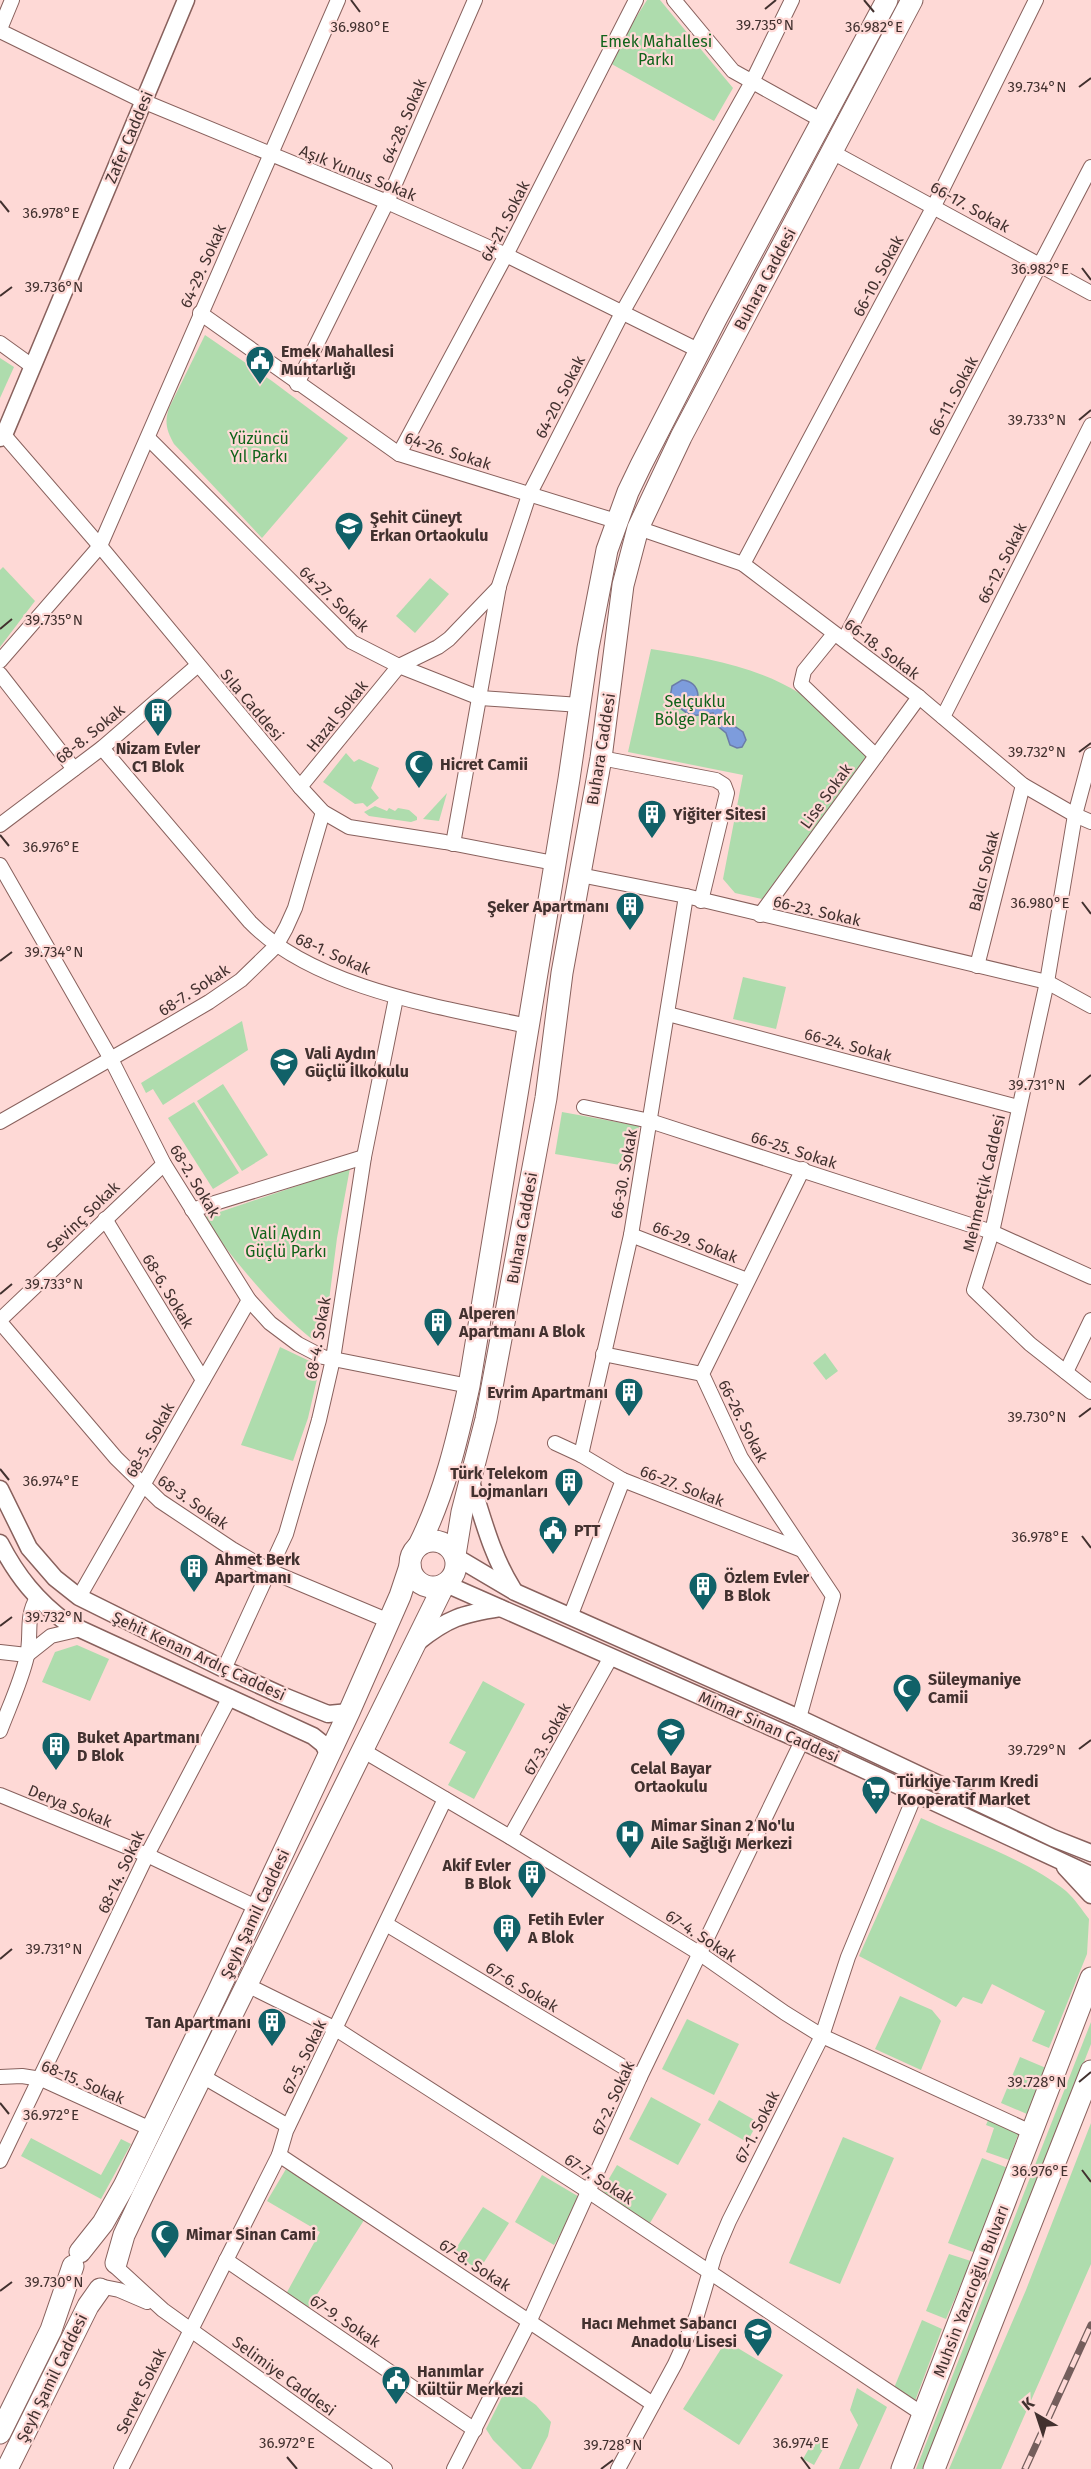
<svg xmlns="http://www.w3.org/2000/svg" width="1091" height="2469" font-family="'Fira Sans',sans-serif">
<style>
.green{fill:#aedcad}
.water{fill:#7d9cdc;stroke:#6b7ca8;stroke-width:1.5}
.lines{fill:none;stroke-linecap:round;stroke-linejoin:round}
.minor-casing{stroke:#88615d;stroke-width:16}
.tertiary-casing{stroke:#88615d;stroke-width:19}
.primary-casing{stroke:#88615d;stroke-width:23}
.minor{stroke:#fff;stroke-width:14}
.tertiary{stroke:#fff;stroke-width:16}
.primary{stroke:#fff;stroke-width:21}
.rail-casing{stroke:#745e5c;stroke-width:7}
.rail{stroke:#fed9d6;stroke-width:4.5;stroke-dasharray:14;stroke-linecap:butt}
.ticks{fill:none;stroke:#42312f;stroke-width:2}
.labels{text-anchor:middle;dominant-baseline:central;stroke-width:4.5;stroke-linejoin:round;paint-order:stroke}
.park-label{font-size:16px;fill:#10631a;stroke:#fed9d6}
.street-label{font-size:16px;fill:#42312f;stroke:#fed9d6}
.poi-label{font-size:16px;font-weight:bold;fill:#42312f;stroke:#fed9d6;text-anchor:start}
.ticks-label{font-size:15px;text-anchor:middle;fill:#42312f;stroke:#fed9d6;stroke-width:4.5;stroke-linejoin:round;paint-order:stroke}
</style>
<rect width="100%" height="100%" fill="#fed9d6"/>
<!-- green -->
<g class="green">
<polygon points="647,0 660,0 733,88 714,121 608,62"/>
<path d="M205,335L272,381L348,438L262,538L174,444C167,431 164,423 169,408Z"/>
<polygon points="0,358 14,367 0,398"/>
<polygon points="3,567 35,601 0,647 0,570"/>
<polygon points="430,578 449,594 415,633 396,616"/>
<path d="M651,649C702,657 756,666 801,694C825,709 848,735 870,754L762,899L735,893L723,879L743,775L628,752Z"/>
<polygon points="346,753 354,762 359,759 379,768 371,788 379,798 367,807 363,803 355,804 323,782"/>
<polygon points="447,793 439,821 423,819"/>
<polygon points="375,806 387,811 389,808 395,811 398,808 409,810 417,817 417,820 411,822 369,816 364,812"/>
<polygon points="743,977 786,987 776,1029 733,1019"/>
<polygon points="242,1021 248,1050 163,1105 153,1089 146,1093 141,1083"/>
<polygon points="223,1084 268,1155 242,1171 197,1101"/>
<polygon points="194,1102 239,1173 213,1189 168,1118"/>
<polygon points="562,1112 639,1126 632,1167 555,1154"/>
<path d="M350,1168L337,1238L325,1332L313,1340C267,1303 238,1263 202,1218Z"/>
<polygon points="280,1347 320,1366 308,1418 293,1461 241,1445"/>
<polygon points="825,1353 838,1371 826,1380 813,1363"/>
<polygon points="77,1645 109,1659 90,1701 42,1682 55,1652"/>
<polygon points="483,1681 525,1704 474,1799 448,1785 466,1752 449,1743"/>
<path d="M921,1818C966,1839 1028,1860 1066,1891C1075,1899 1082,1910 1089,1919L1087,1954L1049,2048L1032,2041L1045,2011L992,1984L982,2004L963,1997L956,2007L859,1956Z"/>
<polygon points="900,1996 932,2010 941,2021 921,2070 875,2049"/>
<polygon points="687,2019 739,2044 714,2095 662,2069"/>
<polygon points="1091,2022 1091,2044 925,2469 916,2469"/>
<polygon points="1020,2057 1046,2068 1027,2114 1001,2103"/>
<polygon points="651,2097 701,2124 678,2165 629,2139"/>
<polygon points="719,2100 758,2122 747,2142 708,2120"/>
<polygon points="989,2118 1020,2129 1009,2160 986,2152 994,2128 986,2125"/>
<polygon points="1091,2123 1091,2264 1001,2469 949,2469 1026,2290"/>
<polygon points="843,2137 894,2158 840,2284 789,2263"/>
<polygon points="31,2138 101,2175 121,2139 131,2144 101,2199 21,2156"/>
<polygon points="982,2158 1008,2168 976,2253 948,2243"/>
<polygon points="617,2165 667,2194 650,2223 600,2194"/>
<polygon points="286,2169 366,2217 309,2307 286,2294 320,2232 267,2201"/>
<polygon points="542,2175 581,2198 554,2245 515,2222"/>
<polygon points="483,2207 509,2223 479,2270 453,2253"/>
<polygon points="949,2254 971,2261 946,2319 926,2311"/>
<polygon points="922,2320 942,2329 915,2401 894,2388"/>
<polygon points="726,2341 783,2375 739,2445 683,2409"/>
<polygon points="508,2385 536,2405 551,2422 548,2436 531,2469 522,2469 493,2440 486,2429"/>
<polygon points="857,2388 887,2407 859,2469 839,2469 858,2425 850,2410"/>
<polygon points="816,2436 827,2442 814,2465 803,2459"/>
</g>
<!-- water -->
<path class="water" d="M682,680C691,681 697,685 698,695L693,700L695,704C704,708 712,699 721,703L730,723L743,732L746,740L742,747L737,748L730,745L726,733L715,724L713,713C689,718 688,716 670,698L672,686Z"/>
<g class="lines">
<!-- minor casing -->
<g class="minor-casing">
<g id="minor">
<polyline points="674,0 733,71 821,120"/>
<polyline points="0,29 12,0"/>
<polyline points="0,31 145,102 387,202 506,255 700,351"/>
<polyline points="832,152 1091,293"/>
<polyline points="200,313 399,454 616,521"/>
<polyline points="0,343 32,366"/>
<polyline points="297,384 387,202 475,0"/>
<polyline points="4,435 100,546 300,787 323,812 349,827 445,842 554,863"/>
<polyline points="148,438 352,642 399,666 480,698 580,705"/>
<polyline points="399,454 506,255 636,0"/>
<polyline points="638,528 743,564 919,697 1023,785 1075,815 1091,822"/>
<polyline points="743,564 934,206 1036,0"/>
<polyline points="834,634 804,671 801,684 876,756"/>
<polyline points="844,640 1091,167"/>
<polyline points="0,661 100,546 338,0"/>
<polyline points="0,674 74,769"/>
<polyline points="943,717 1091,425"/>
<path d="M102,748L250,922C314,988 440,1007 528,1026"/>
<polyline points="1091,755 1075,815 1047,982 992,1232 974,1290 1030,1344 1091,1392"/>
<polyline points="601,758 716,780 724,785 727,793 701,901"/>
<polyline points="300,787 399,666 438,647 449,639 499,587"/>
<polyline points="0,825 102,748 198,665"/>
<polyline points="453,844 499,586 529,495 622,313 752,82 792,0"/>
<polyline points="0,865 111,1059 164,1164 249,1300 270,1323 298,1344 323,1357 469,1386"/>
<polyline points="580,875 686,896 1047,982 1091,1006"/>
<polyline points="760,915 919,697"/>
<polyline points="977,966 1023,785"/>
<polyline points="668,1014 1018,1107"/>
<polyline points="584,1107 650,1121 992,1232 1091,1277"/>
<polyline points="0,1122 163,1029 209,1002 241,980 276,946 286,928 295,908 323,812"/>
<polyline points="192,1210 364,1157"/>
<polyline points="105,1219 203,1380"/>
<polyline points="631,1235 747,1280"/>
<polyline points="0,1320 164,1164"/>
<polyline points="0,1322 116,1458 160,1501 232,1549 270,1571 389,1621"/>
<polyline points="603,1354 702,1374"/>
<polyline points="1066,1372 1091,1320"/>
<polyline points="555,1443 581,1455 623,1480 802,1550"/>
<polyline points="581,1455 631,1235 686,896"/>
<polyline points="79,1597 249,1300"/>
<polyline points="570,1617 623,1480"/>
<polyline points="0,1652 27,1655"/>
<polyline points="27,1655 51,1636 81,1629"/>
<polyline points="224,1669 286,1534 319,1420 333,1359 364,1157 396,998"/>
<polyline points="799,1718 833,1596 741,1458 702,1374 803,1169"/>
<path d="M0,1731C9,1707 21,1682 27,1656C32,1636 25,1617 37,1598"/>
<polyline points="362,1750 510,1837 699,1953 785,2013 822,2036 1031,2132"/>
<polyline points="0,1795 147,1855 258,1908"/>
<polyline points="510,1837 611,1657"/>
<polyline points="386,1924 640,2077"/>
<polyline points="247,1985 336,2029 588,2191 924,2415"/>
<polyline points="202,2076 288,2126"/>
<polyline points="0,2077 22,2076 41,2079 151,2129"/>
<polyline points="279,2155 653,2404"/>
<polyline points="0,2161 147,1855 230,1697"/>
<polyline points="226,2260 475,2430"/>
<polyline points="116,2267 163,2310 385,2469"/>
<polyline points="104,2287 119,2290 147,2302"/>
<polyline points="121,2469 279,2155 286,2131 445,1799"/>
<polyline points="454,2469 530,2320 640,2077 802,1741"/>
<polyline points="618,2469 675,2364 697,2315 715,2254 729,2221 822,2036 848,1957 915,1795"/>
</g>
</g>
<!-- tertiary casing -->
<g class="tertiary-casing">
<g id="tertiary">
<polyline points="0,438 4,435 186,0"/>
<path d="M471,1482C483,1519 492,1556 513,1589"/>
<polyline points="0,1489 29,1548 55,1578 79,1597 224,1669 281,1695 328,1714 349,1712"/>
<path d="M0,1543C17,1576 37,1601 67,1623L313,1736L323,1744L329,1755"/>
<polyline points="456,1557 515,1592 799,1718 1053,1838 1091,1853"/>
<polyline points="446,1584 802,1741 1091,1875"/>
<path d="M418,1642C448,1618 462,1614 500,1608"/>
<polyline points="1065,1867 1091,1895"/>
</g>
</g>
<!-- primary casing -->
<g class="primary-casing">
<g id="primary">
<circle cx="433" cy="1564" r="23"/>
<path d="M419,1545C444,1495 457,1441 469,1386L569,779L588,648L607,550L628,492L641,465L716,319L887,0"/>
<polyline points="455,1555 462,1512 486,1419 546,1098 562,973 601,758 623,585 638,528 681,437 912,0"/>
<polyline points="80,2252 103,2223 124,2186 217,1994 349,1712 400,1596 410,1566"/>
<polyline points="116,2263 124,2235 143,2195 444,1585"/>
<polyline points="0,2433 51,2330 73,2266"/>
<polyline points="7,2469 88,2306 100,2289"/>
<polyline points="902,2469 1091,1978"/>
<polyline points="934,2469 1091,2071"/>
</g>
</g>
<!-- minor -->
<use href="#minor" class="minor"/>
<!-- tertiary -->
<use href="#tertiary" class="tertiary"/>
<!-- primary -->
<use href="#primary" class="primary"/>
<!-- rail casing -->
<g class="rail-casing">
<polyline id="rail" points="1025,2469 1091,2325"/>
</g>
<!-- rail -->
<use href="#rail" class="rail"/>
</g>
<!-- ticks -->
<path class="ticks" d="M351,0L360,12M864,0L874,12M765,9L776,0M1079,87L1091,78M0,201L9,212M1082,268L1091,280M0,296L12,287M1079,420L1091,410M0,629L12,619M1079,752L1091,743M0,835L9,846M1082,902L1091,914M0,961L12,952M1079,1085L1091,1075M0,1294L12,1284M1079,1417L1091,1408M0,1469L9,1480M1082,1536L1091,1548M0,1626L12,1617M1079,1749L1091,1740M0,1959L12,1949M1079,2082L1091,2072M0,2103L9,2114M1082,2170L1091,2182M0,2291L12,2282M287,2457L297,2469M801,2457L810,2469M601,2469L613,2460"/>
<!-- icons -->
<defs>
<g id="civic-pin" transform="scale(1.5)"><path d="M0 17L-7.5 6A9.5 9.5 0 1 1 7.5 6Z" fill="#116168" stroke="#fed9d6"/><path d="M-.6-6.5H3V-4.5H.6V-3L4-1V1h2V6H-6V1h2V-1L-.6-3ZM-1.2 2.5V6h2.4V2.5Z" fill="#fff"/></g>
<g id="school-pin" transform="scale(1.5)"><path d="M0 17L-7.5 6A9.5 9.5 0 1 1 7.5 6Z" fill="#116168" stroke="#fed9d6"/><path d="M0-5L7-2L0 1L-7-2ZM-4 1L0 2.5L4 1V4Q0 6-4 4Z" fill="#fff"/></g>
<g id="building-pin" transform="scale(1.5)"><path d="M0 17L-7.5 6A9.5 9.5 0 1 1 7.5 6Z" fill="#116168" stroke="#fed9d6"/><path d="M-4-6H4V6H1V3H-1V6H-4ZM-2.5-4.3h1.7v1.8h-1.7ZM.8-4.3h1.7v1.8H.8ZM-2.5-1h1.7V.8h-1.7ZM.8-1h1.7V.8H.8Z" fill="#fff"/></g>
<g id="mosque-pin" transform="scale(1.5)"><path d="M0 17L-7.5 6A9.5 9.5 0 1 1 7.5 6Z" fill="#116168" stroke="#fed9d6"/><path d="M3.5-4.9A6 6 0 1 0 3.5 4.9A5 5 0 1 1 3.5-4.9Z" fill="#fff"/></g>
<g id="supermarket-pin" transform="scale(1.5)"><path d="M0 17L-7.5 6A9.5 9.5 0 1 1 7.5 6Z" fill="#116168" stroke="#fed9d6"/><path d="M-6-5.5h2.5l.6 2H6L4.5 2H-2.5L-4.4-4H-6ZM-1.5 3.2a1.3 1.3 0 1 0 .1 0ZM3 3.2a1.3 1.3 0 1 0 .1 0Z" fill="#fff"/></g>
<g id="hospital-pin" transform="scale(1.5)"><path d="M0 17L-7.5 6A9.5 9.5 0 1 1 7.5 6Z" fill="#116168" stroke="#fed9d6"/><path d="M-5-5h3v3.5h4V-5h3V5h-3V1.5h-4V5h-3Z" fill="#fff"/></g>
</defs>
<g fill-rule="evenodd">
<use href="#civic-pin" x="260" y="360"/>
<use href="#school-pin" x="349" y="526"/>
<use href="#building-pin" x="158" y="712"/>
<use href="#mosque-pin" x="419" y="764"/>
<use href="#building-pin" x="652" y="814"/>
<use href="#building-pin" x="630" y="906"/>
<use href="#school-pin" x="284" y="1062"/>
<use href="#building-pin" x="438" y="1322"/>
<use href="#building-pin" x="629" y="1392"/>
<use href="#building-pin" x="569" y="1482"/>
<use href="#civic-pin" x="553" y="1530"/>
<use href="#building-pin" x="194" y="1568"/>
<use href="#building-pin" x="703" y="1586"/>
<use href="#mosque-pin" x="907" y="1688"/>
<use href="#school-pin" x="671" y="1732"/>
<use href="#building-pin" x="56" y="1746"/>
<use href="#supermarket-pin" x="876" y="1790"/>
<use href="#hospital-pin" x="630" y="1834"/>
<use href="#building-pin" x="532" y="1874"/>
<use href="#building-pin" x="507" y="1928"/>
<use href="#building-pin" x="272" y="2022"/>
<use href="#mosque-pin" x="165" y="2234"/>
<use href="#school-pin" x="758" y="2332"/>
<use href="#civic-pin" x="396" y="2380"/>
</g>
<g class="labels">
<!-- park labels -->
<g class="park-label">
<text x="656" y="41">Emek Mahallesi<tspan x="656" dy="18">Parkı</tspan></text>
<text x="259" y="438">Yüzüncü<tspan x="259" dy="18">Yıl Parkı</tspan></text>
<text x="695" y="701">Selçuklu<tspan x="695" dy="18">Bölge Parkı</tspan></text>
<text x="286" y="1233">Vali Aydın<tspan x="286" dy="18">Güçlü Parkı</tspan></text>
</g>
<!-- street labels -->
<g class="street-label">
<text transform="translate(404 121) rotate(-67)">64-28. Sokak</text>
<text transform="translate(129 137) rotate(-67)">Zafer Caddesi</text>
<text transform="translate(358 173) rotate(22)">Aşık Yunus Sokak</text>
<text transform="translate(970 207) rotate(29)">66-17. Sokak</text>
<text transform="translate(505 221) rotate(-63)">64-21. Sokak</text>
<text transform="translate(203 266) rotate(-66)">64-29. Sokak</text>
<text transform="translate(878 276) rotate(-62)">66-10. Sokak</text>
<text transform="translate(765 279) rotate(-62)">Buhara Caddesi</text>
<text transform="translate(953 396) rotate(-62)">66-11. Sokak</text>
<text transform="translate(560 397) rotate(-63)">64-20. Sokak</text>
<text transform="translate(448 451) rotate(18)">64-26. Sokak</text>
<text transform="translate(1002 563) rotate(-63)">66-12. Sokak</text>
<text transform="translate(334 599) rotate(43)">64-27. Sokak</text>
<text transform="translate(882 649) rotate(37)">66-18. Sokak</text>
<text transform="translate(252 705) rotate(50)">Sıla Caddesi</text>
<text transform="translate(337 716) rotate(-51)">Hazal Sokak</text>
<text transform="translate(90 734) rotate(-39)">68-8. Sokak</text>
<text transform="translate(601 749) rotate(-81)">Buhara Caddesi</text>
<text transform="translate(826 796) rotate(-54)">Lise Sokak</text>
<text transform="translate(984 871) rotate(-76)">Balcı Sokak</text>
<text transform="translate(817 911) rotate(13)">66-23. Sokak</text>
<text transform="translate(333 954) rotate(24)">68-1. Sokak</text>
<text transform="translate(194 990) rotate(-33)">68-7. Sokak</text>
<text transform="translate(848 1045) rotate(15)">66-24. Sokak</text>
<text transform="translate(794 1150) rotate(18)">66-25. Sokak</text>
<text transform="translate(624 1174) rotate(-80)">66-30. Sokak</text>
<text transform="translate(195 1181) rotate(59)">68-2. Sokak</text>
<text transform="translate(984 1183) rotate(-77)">Mehmetçik Caddesi</text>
<text transform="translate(83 1217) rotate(-44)">Sevinç Sokak</text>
<text transform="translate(522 1228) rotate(-80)">Buhara Caddesi</text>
<text transform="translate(695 1242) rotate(21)">66-29. Sokak</text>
<text transform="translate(168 1291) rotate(59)">68-6. Sokak</text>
<text transform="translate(318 1338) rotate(-80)">68-4. Sokak</text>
<text transform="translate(743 1421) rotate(63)">66-26. Sokak</text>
<text transform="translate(150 1440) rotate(-61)">68-5. Sokak</text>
<text transform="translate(682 1486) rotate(21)">66-27. Sokak</text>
<text transform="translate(193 1502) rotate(35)">68-3. Sokak</text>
<text transform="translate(199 1656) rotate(25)">Şehit Kenan Ardıç Caddesi</text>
<text transform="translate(769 1727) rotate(24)">Mimar Sinan Caddesi</text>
<text transform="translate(547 1739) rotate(-61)">67-3. Sokak</text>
<text transform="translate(70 1806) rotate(22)">Derya Sokak</text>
<text transform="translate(121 1872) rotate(-65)">68-14. Sokak</text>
<text transform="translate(255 1914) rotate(-65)">Şeyh Şamil Caddesi</text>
<text transform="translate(701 1936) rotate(33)">67-4. Sokak</text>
<text transform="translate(522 1987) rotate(31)">67-6. Sokak</text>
<text transform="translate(304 2057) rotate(-64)">67-5. Sokak</text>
<text transform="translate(83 2082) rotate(23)">68-15. Sokak</text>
<text transform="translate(613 2098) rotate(-65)">67-2. Sokak</text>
<text transform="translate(757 2127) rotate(-63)">67-1. Sokak</text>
<text transform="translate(599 2179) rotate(33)">67-7. Sokak</text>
<text transform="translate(475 2265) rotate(33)">67-8. Sokak</text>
<text transform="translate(971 2291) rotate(-69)">Muhsin Yazıcıoğlu Bulvarı</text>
<text transform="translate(345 2321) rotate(34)">67-9. Sokak</text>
<text transform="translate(284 2376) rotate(36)">Selimiye Caddesi</text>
<text transform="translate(52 2378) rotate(-64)">Şeyh Şamil Caddesi</text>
<text transform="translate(141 2391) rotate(-64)">Servet Sokak</text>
</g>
<!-- poi labels -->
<g class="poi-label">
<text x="281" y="351">Emek Mahallesi<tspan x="281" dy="18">Muhtarlığı</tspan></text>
<text x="370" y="517">Şehit Cüneyt<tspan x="370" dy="18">Erkan Ortaokulu</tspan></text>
<text x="158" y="748" text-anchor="middle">Nizam Evler<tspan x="158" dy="18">C1 Blok</tspan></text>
<text x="440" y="764">Hicret Camii</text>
<text x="673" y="814">Yiğiter Sitesi</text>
<text x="609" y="906" text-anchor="end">Şeker Apartmanı</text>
<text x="305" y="1053">Vali Aydın<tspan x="305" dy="18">Güçlü İlkokulu</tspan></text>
<text x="459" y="1313">Alperen<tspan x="459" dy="18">Apartmanı A Blok</tspan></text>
<text x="608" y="1392" text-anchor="end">Evrim Apartmanı</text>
<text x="548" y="1473" text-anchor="end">Türk Telekom<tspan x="548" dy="18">Lojmanları</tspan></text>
<text x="574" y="1530">PTT</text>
<text x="215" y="1559">Ahmet Berk<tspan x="215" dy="18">Apartmanı</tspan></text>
<text x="724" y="1577">Özlem Evler<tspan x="724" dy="18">B Blok</tspan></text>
<text x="928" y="1679">Süleymaniye<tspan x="928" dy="18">Camii</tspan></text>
<text x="77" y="1737">Buket Apartmanı<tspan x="77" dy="18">D Blok</tspan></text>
<text x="671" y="1768" text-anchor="middle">Celal Bayar<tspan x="671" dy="18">Ortaokulu</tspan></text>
<text x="897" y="1781">Türkiye Tarım Kredi<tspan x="897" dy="18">Kooperatif Market</tspan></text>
<text x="651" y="1825">Mimar Sinan 2 No'lu<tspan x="651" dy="18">Aile Sağlığı Merkezi</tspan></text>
<text x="511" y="1865" text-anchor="end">Akif Evler<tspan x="511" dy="18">B Blok</tspan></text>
<text x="528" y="1919">Fetih Evler<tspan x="528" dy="18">A Blok</tspan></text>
<text x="251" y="2022" text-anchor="end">Tan Apartmanı</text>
<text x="186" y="2234">Mimar Sinan Cami</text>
<text x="737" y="2323" text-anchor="end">Hacı Mehmet Sabancı<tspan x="737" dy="18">Anadolu Lisesi</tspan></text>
<text x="417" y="2371">Hanımlar<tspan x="417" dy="18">Kültür Merkezi</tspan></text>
</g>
</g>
<g class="ticks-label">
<text x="765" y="30">39.735°N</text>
<text x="360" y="32">36.980°E</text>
<text x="874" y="32">36.982°E</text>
<text x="1037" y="92">39.734°N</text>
<text x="51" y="218">36.978°E</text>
<text x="1040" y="274">36.982°E</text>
<text x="54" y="292">39.736°N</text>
<text x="1037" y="425">39.733°N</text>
<text x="54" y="625">39.735°N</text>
<text x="1037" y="757">39.732°N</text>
<text x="51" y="852">36.976°E</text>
<text x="1040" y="908">36.980°E</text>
<text x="54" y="957">39.734°N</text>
<text x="1037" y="1090">39.731°N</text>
<text x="54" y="1289">39.733°N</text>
<text x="1037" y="1422">39.730°N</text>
<text x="51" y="1486">36.974°E</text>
<text x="1040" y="1542">36.978°E</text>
<text x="54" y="1622">39.732°N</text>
<text x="1037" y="1755">39.729°N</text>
<text x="54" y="1954">39.731°N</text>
<text x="1037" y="2087">39.728°N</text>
<text x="51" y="2120">36.972°E</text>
<text x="1040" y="2176">36.976°E</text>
<text x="54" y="2287">39.730°N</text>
<text x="287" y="2448">36.972°E</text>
<text x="801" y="2448">36.974°E</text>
<text x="613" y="2450">39.728°N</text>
</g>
<!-- north arrow -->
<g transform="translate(1037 2415) rotate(321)" stroke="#fed9d6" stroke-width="4.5" paint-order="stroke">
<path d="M0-4.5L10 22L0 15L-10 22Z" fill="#42312f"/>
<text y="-9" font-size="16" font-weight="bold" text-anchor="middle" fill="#42312f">K</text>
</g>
</svg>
